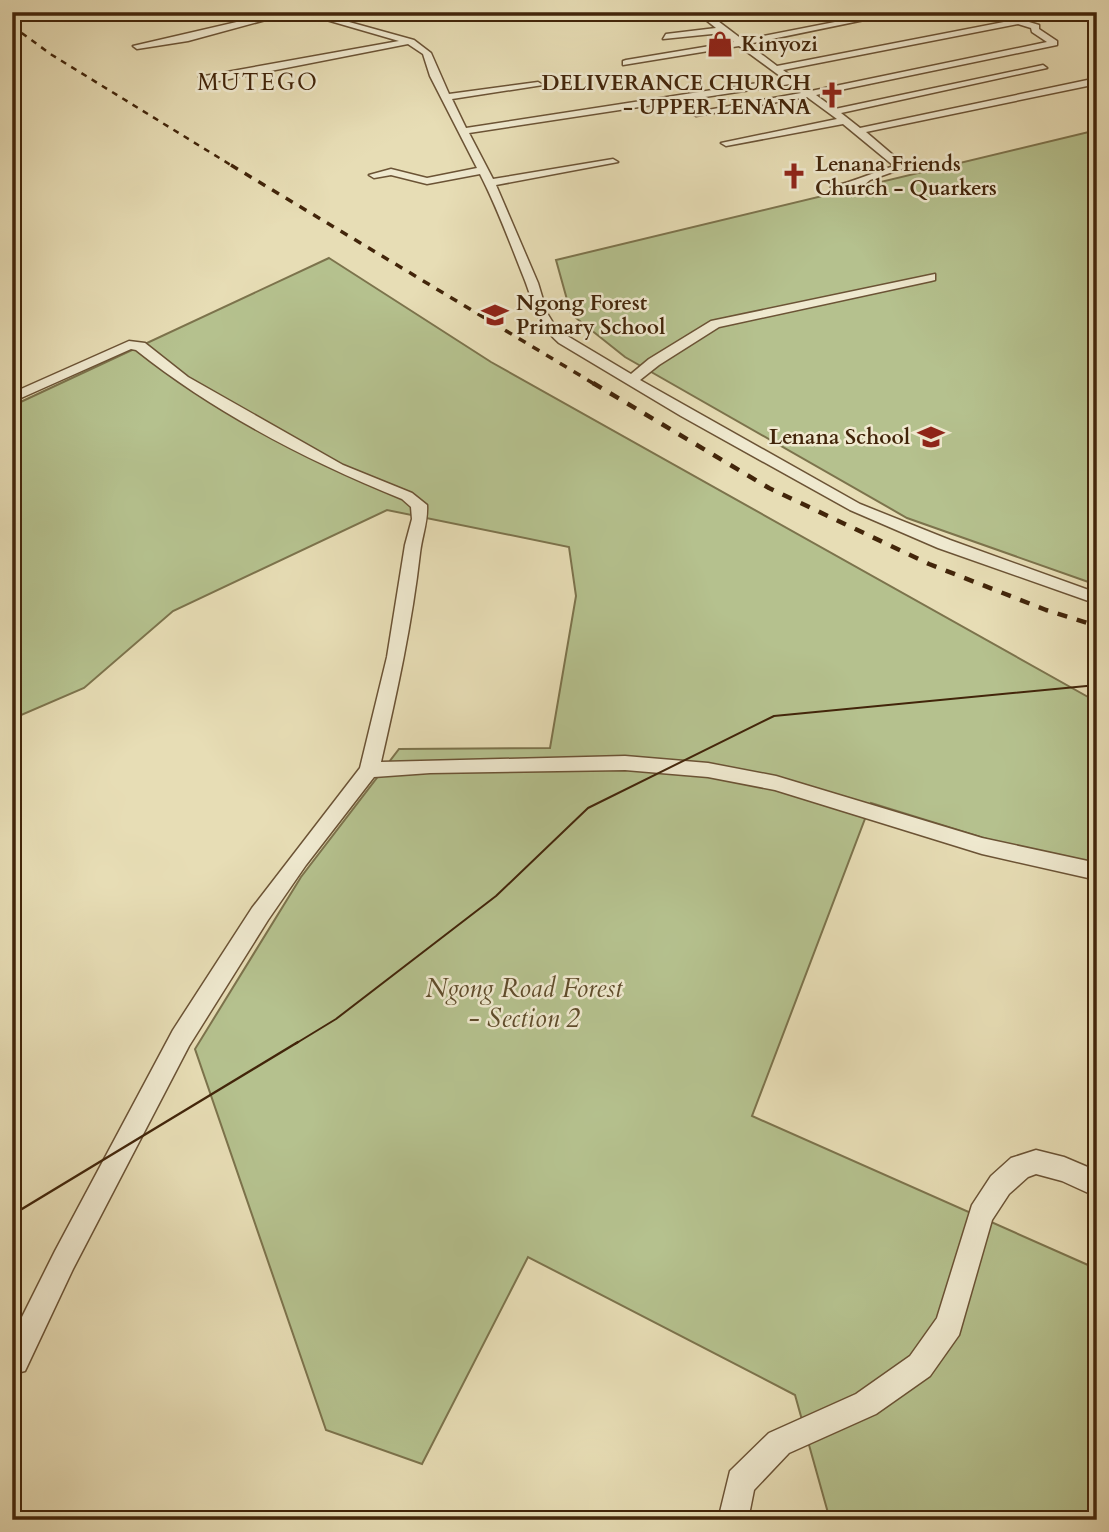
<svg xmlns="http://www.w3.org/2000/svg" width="1109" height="1532" font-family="Cardo,serif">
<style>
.green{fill:#b5c18e;stroke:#7c734c;stroke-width:2}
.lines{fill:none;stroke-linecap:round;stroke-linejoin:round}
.minor-casing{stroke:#6b5335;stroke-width:3}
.minor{fill:#efe9cf;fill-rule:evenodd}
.tram-far1{stroke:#42250a;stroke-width:2}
.tram{stroke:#42250a;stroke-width:2.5}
.rail-far2{stroke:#42250a;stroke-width:2.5;stroke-dasharray:6 6;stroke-linecap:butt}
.rail-far1{stroke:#42250a;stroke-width:3.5;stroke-dasharray:8 8;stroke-linecap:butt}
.rail{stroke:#42250a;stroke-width:4.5;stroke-dasharray:10 10;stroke-linecap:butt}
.labels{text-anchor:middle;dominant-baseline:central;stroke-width:5;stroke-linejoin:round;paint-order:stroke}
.far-poi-label{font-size:21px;font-weight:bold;fill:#42250a;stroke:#efe9cf;text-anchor:start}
.far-neighbourhood-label{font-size:23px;letter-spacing:2px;fill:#42250a;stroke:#efe9cf}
.park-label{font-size:26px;font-style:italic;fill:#5f4c2b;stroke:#efe9cf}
</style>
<rect width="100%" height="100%" fill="#e7ddb5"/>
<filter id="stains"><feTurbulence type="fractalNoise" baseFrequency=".00286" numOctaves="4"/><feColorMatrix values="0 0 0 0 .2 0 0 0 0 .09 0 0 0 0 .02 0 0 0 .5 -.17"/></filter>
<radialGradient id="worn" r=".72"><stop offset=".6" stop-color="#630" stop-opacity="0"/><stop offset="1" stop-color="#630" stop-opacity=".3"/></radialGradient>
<!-- green -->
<g class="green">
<polygon points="1097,130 1097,585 907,518 625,357 571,314 556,260"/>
<polygon points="329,258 491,362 1097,702 1097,873 871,803 752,1116 1097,1269 1097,1520 830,1520 795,1395 528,1257 422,1464 326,1430 195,1049 301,877 399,749 550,748 576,596 569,547 387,510 173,611 84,688 12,719 12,406"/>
</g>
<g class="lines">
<!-- minor casing -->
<g class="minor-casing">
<g id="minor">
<polygon points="280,12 295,12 188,41 137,49 133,46"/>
<path d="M299,12H313L414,40L431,53L449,94L538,82L543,85L452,99L466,128L784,79L739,46L623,65V61L626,60L734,42L722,33L663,39L666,34L716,28L696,12H706L743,40L886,12H903L748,44L777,66L1019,19L1039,25V29L1057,41V45L816,95L835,109L1043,65L1047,68L841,113L860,128L1097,78V84L866,132L907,167L870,180L863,186L835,192L831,191V187C853,182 872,173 894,166L843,124L726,146L721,143L837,119L807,97L696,116L691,113L801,93L790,84L469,133L493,179L613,159L618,162L496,185L538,283L547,313L555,326L569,337L631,374L649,359L711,321L935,274V280L931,281L719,327L659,365L640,380L860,504L950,540L1097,593V604L938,548L850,510L681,416L559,343C535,322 535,306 524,278C510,243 497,207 480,174L427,184L391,175L374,178L369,175L391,169L427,178L477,168L430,76L423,54L408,44L219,81L199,77L399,41ZM1018,24L1031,28L1032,32L1047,42L811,91L783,70Z"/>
<path d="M129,341L145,343L188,377L343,465L412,493L427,505C428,522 422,536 420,553C412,624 397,692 381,762L625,756L708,763L776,776L982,838L1097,863V880L982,854L775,790L708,777L625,770L430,773L374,777L306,865L268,920L189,1046L73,1269L25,1371L12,1374V1337L55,1251L173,1030L252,908L360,768L387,657L405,545L412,519L411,507L402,499C308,461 215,413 136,350L131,349L12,402V393Z"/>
<polygon points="1036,1150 1064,1157 1097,1171 1097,1197 1062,1181 1036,1174 1028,1177 1009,1194 992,1220 959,1335 930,1376 876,1414 789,1453 754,1490 748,1520 718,1520 730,1471 769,1433 856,1394 910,1356 937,1318 972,1205 991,1176 1011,1158"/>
</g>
</g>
<!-- minor -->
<use href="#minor" class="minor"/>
<!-- tram-far1 -->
<polyline class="tram-far1" points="295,1044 336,1019 496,896 588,808 774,716 1097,685"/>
<!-- tram -->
<polyline class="tram" points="12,1215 298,1042"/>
<!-- rail-far2 -->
<polyline class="rail-far2" points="12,26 52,55 234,167"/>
<!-- rail-far1 -->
<polyline class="rail-far1" points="231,165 596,385"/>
<!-- rail -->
<polyline class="rail" points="593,383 769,488 929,564 1046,610 1097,626"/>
</g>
<!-- icons -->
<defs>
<g id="shop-bare" transform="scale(2.1)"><path d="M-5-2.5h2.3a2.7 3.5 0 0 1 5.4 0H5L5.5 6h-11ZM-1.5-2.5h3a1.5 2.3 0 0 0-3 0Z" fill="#8f2418" stroke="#efe9cf" stroke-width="2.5" paint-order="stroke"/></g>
<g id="church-bare" transform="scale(2.1)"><path d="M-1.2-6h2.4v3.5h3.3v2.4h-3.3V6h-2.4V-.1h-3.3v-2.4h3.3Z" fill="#8f2418" stroke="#efe9cf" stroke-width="2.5" paint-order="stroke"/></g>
<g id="school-bare" transform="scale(2.1)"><path d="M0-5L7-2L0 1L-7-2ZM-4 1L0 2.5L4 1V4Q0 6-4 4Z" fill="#8f2418" stroke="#efe9cf" stroke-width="2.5" paint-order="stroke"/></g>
</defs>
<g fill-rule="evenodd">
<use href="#shop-bare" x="720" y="44"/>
<use href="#church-bare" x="832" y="95"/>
<use href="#church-bare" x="794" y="176"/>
<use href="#school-bare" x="495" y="315"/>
<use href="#school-bare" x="931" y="437"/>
</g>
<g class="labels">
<!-- far-poi labels -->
<g class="far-poi-label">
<text x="741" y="44">Kinyozi</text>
<text x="811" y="83" text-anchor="end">DELIVERANCE CHURCH<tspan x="811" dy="24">- UPPER LENANA</tspan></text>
<text x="815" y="164">Lenana Friends<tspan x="815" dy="24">Church - Quarkers</tspan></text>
<text x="516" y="303">Ngong Forest<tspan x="516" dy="24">Primary School</tspan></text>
<text x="910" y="437" text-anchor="end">Lenana School</text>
</g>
<!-- far-neighbourhood labels -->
<g class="far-neighbourhood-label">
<text x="258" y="82">MUTEGO</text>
</g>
<!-- park labels -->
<g class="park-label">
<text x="524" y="988">Ngong Road Forest<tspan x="524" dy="30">- Section 2</tspan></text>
</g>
</g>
<!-- margin -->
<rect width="1109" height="1532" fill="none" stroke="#e7ddb5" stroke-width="42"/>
<rect x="14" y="14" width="1081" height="1504" fill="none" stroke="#42250a" stroke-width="3.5"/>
<rect x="21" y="21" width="1067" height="1490" fill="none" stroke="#42250a" stroke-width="2"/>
<rect width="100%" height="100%" filter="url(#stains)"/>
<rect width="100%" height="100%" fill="url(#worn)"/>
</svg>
